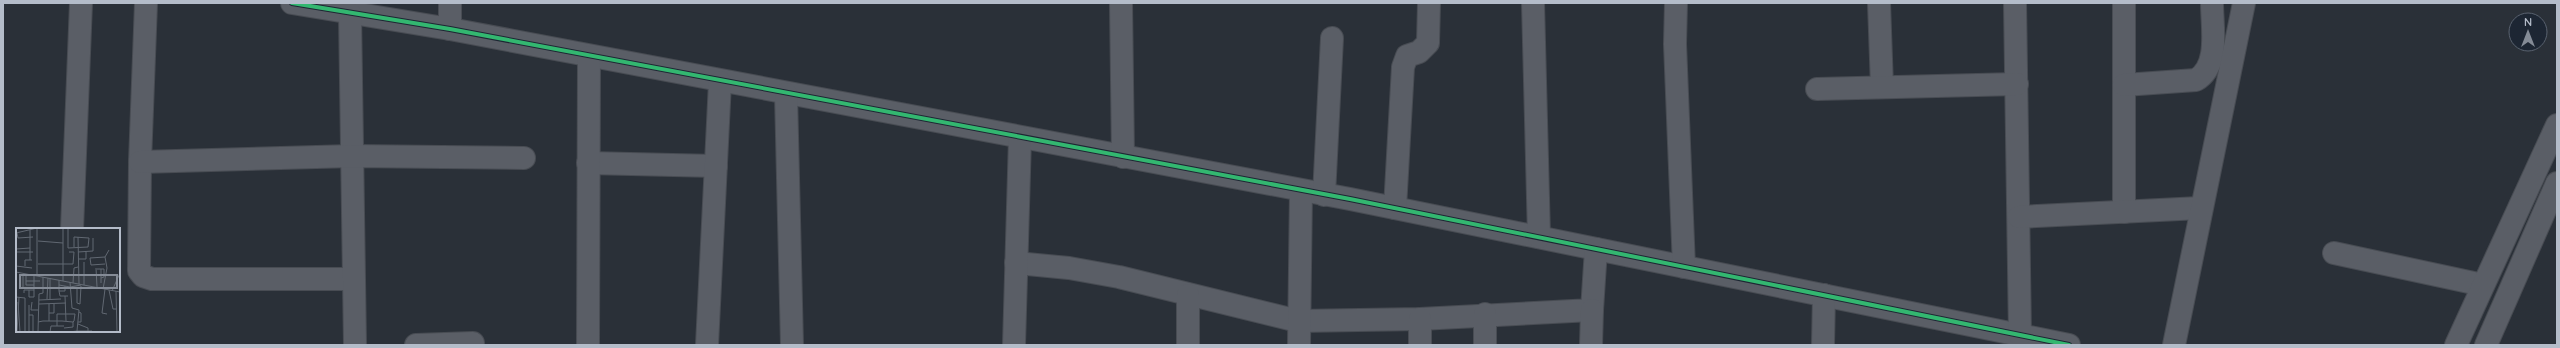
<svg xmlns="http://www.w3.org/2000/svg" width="2560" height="348" font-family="Quicksand,sans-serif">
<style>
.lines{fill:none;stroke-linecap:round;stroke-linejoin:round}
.minor-casing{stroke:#484c53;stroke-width:24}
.minor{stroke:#5a5e66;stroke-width:22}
.cycleway-casing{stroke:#1d2633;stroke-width:6}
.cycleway{stroke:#33b770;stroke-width:4}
.inset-road{fill:none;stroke:#616872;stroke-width:1}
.view{fill:#848b96;fill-opacity:0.15;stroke:#848b96;stroke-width:2}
.inset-edge{fill:none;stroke:#b4bcc9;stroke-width:2}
</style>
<rect width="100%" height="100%" fill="#2a3038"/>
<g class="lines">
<!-- minor casing -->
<g class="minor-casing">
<g id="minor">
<polyline points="146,3 140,162 139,271 143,276 152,279 353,279"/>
<polyline points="292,3 450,29 1350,199 2069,345"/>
<polyline points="1121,3 1123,157"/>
<polyline points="1533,3 1539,237"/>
<polyline points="1676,3 1675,44 1684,267"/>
<polyline points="1879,3 1882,87"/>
<polyline points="2015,3 2020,335"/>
<polyline points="2124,3 2124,212"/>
<polyline points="350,14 355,345"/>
<polyline points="450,29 450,3"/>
<path d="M2124,85L2196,80C2220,66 2212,28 2212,3"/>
<polyline points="1817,89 2017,84"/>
<polyline points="786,94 792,345"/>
<polyline points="140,162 352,156 524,158"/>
<polyline points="588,163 716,166"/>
<polyline points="1324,195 1332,38"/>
<polyline points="1395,208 1403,67 1407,56 1419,52 1428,43 1429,3"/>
<polyline points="2019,217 2200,208"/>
<polyline points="72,229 81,3"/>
<polyline points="2334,253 2483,285"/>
<polyline points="1016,263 1069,268 1119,277 1298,321 1420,319 1592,310 1596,249"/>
<polyline points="1188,295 1188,345"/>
<polyline points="1485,314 1485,345"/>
<polyline points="416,345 473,343"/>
<polyline points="588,345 589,57"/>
<polyline points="707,345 720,82"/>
<polyline points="1014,345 1020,138"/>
<polyline points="1299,345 1301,191"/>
<polyline points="1420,345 1420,319"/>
<polyline points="1591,345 1592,310"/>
<polyline points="1823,345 1824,295"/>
<polyline points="2174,345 2244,3"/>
<polyline points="2456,345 2557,125"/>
<polyline points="2486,345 2557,183"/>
</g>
</g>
<!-- minor -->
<use href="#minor" class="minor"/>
<!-- cycleway casing -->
<g class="cycleway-casing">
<polyline id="cycleway" points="292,3 450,29 1350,199 2069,345"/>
</g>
<!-- cycleway -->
<use href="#cycleway" class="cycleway"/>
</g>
<!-- overview -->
<g transform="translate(16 228)">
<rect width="104" height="104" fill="#2a3038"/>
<path class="inset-road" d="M21,0V48M52,0V20L72,19L73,10L58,9V19M0,5L21,0M1,5L2,10L17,9M62,9L63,56M22,13L47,15M0,21L14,20M0,24H17M62,24L77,23V10M89,29L74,30L75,37L89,36M62,31H70V24M14,32V2M22,36H57L58,24H53M0,38L16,40M9,38V32H16M80,40L81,59M81,41H88V49L85,50M85,41V55M0,44L104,64M10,46V57H18M34,50V71M43,52V63H49V58M10,53H24M47,53V0M57,55L58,40L62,39M43,57L54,59L65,57M68,57V34M7,59V46M61,59V75L64,76L65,58M87,61L91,40L89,29L93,22M89,61L86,85L91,86M13,62V69H18V47M93,62L97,81H101M43,63L44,68H52M96,63L104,45M100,63L101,104M8,65V62H18M49,68L50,93M0,69L9,70V104M31,71L32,50M23,72L45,71M2,74L4,104M16,74L15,82H22M23,76L50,75M33,76V93M13,77V104M33,85H38V76M13,87H17V104M22,94L27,93H46L57,94L58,93L59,86H41V98M62,94H65V85L63,84M62,96L72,100V103M48,100L57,99V94M61,103H76M1,104L3,69M22,104L23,66L27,65V49M34,104L35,98H48M53,104L61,103L63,82L56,80L54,54"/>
<path class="view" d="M4,47H101V60H4Z"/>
<rect width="104" height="104" class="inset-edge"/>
</g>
<!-- border -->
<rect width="2560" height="348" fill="none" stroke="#b4bcc9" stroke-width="8"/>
<!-- north arrow -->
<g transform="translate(2528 32)"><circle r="19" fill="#1d2633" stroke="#59626f"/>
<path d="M0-3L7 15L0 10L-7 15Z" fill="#848b96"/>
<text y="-6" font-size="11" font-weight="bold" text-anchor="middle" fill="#b4bcc9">N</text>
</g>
</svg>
